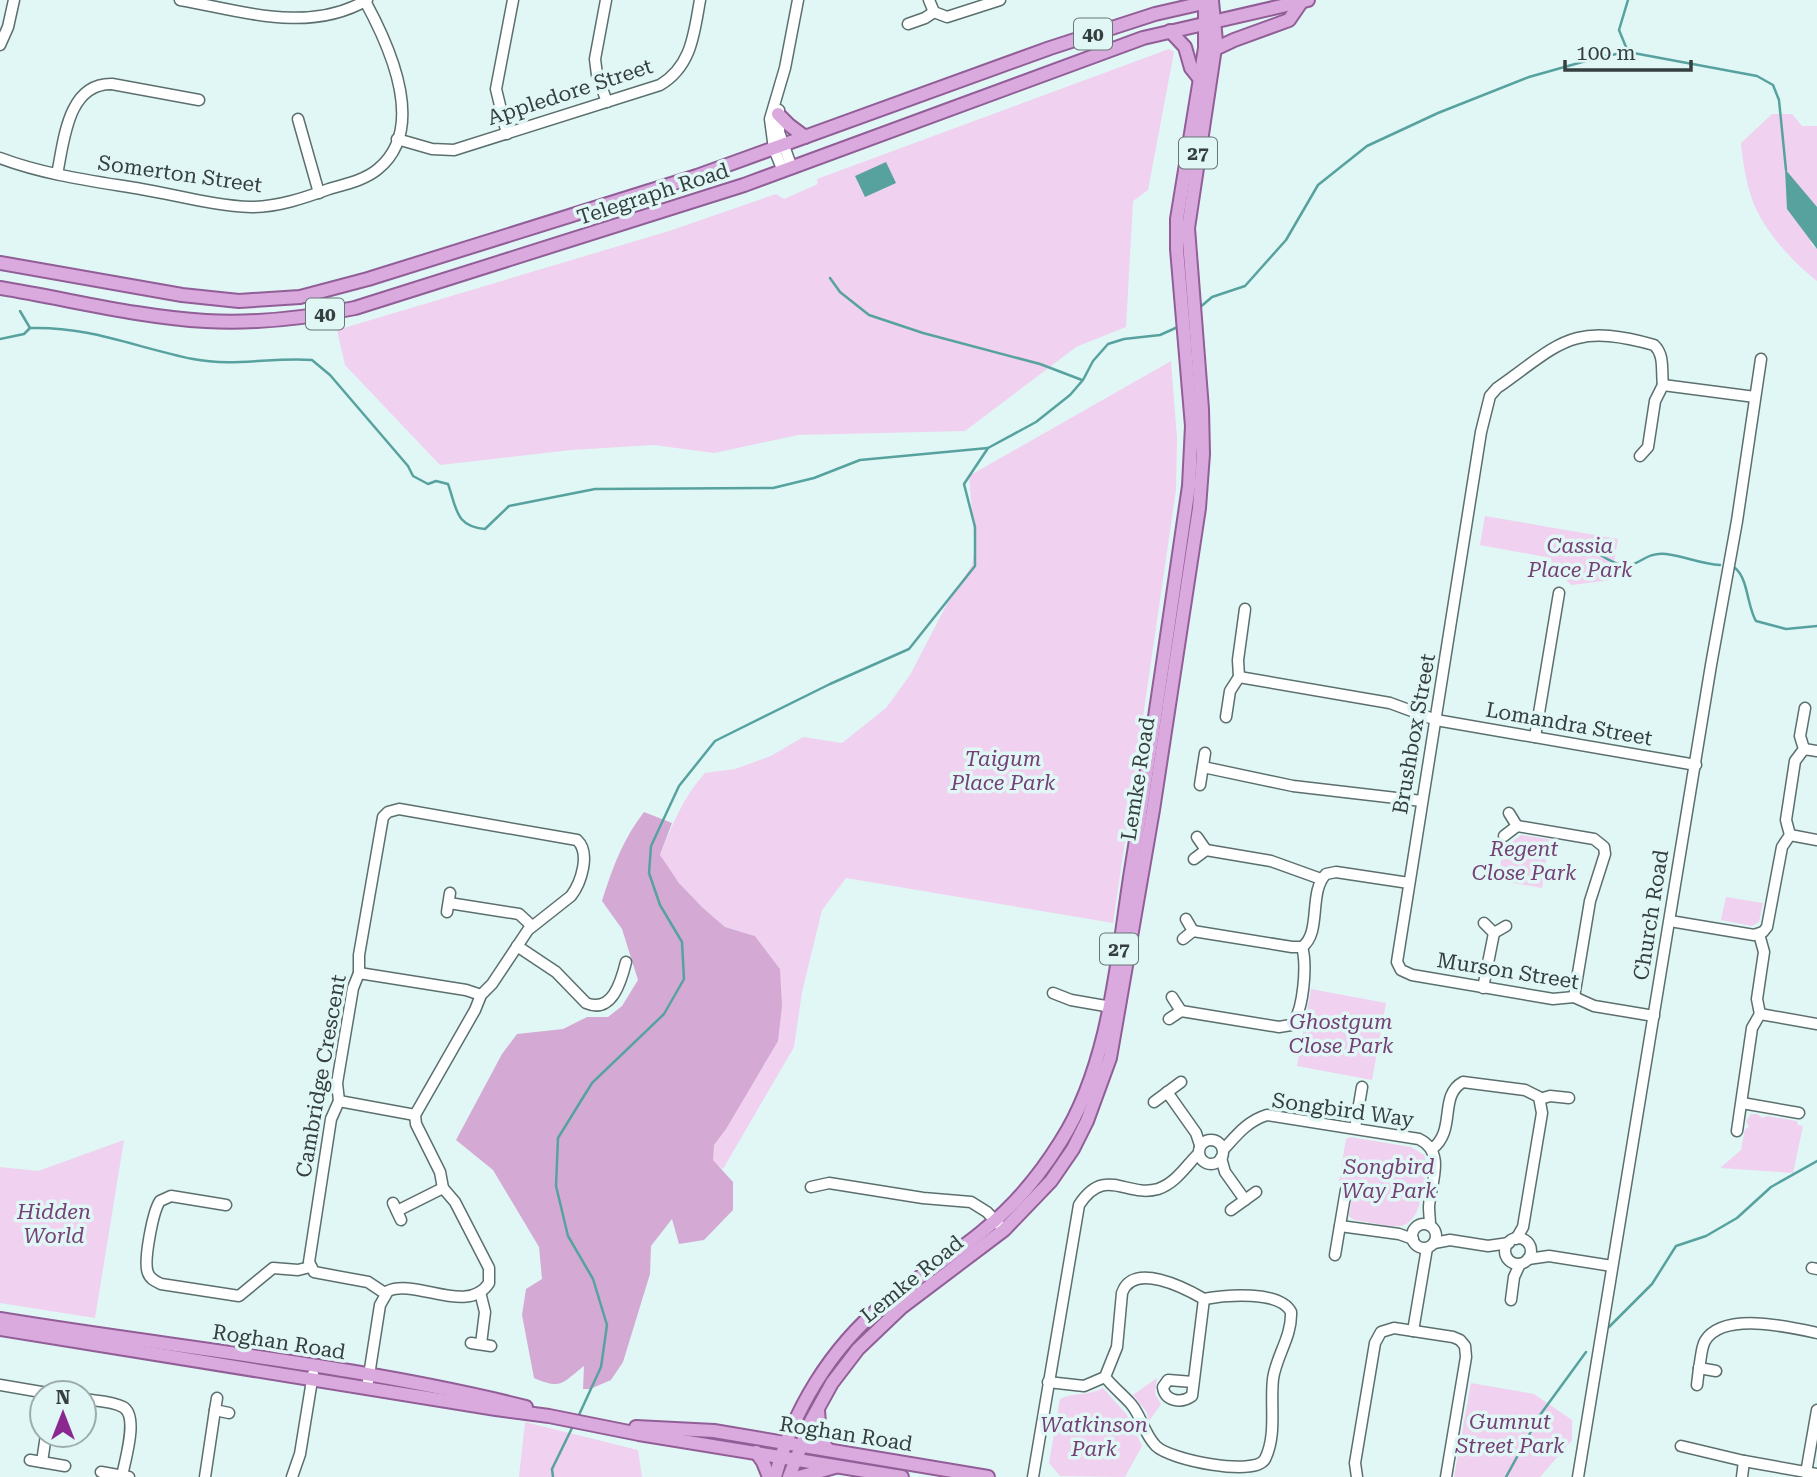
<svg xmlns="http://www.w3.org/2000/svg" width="1817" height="1477" font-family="'Roboto Serif',serif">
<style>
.green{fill:#f0d1f0}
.forest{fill:#d4aad4}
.water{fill:#57a29f}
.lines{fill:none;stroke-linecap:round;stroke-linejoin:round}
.stream{stroke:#57a29f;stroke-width:2.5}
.minor-casing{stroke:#5b6f6e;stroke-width:13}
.major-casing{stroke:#915e97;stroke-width:16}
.minor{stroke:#fff;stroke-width:10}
.major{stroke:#daa9dd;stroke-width:12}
.labels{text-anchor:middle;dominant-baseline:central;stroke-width:7;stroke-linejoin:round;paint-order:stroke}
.shield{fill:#e0f7f5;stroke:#697676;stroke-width:2}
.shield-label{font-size:19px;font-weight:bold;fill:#363f3f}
.street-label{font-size:21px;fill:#363f3f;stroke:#e0f7f5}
.park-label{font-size:21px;font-style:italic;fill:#744076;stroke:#e0f7f5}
</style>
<rect width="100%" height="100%" fill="#e0f7f5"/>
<!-- green -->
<g class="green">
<polygon points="1169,49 1174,52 1148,190 1133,201 1126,327 1076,347 965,431 798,435 714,453 654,445 571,450 440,465 345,365 337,330 669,231 776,194 784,199 818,184 817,179"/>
<path d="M1772,114H1792L1802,126H1817V207L1785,170L1812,245L1817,249V281C1794,263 1769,236 1756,209C1747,189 1743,165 1741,143Z"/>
<path d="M1171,361L1177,439L1176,490L1113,923L846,878L822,910L802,992L794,1047L723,1169L691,1148L780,969L755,936L725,927L703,908L679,883L660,856C672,825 683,797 705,773L735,769L771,756L803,737L842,743L886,708L910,675L947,604L972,565L975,547L969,476Z"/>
<polygon points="1485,516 1618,539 1611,580 1572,585 1563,578 1554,579 1551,558 1480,545"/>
<polygon points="1521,835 1549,839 1542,888 1497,880 1504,848"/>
<polygon points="1726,897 1763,903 1759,922 1752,926 1721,920"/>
<polygon points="1311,989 1386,1003 1372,1080 1297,1066"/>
<polygon points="1751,1114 1758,1114 1762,1118 1767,1116 1797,1121 1798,1125 1803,1126 1793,1173 1720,1168 1741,1150 1745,1129 1749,1127 1746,1121"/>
<path d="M1350,1137L1411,1147L1424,1155C1428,1165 1425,1176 1423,1188C1414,1240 1397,1226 1354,1220L1349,1216L1354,1183L1339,1181L1346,1139Z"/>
<polygon points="124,1140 95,1318 0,1303 0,1167 38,1171"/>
<polygon points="1157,1378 1155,1394 1161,1404 1149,1421 1146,1411 1133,1395"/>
<polygon points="1471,1383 1534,1394 1572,1420 1572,1440 1540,1477 1454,1477"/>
<path d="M1103,1388L1127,1415L1142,1446L1125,1477L1060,1476L1049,1463L1060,1399C1074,1392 1089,1396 1103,1388Z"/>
<polygon points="525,1422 638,1450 642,1477 519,1477"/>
</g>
<!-- forest -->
<path class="forest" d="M644,812L672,823L660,855L679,883L703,908L725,927L755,936L780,969L782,1006L778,1041L726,1129L714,1145L713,1160L733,1182V1210L704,1240L679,1244L672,1219L651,1246L650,1274L623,1362L611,1380L590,1389H583L584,1366C562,1383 562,1390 534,1378L522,1315L526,1289L542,1279L539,1247L493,1170L456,1140L502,1054L517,1034L563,1029L587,1017H608L622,1006L638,980L622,929L602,901C613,867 622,841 644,812Z"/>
<!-- water -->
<g class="water">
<polygon points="886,162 896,183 865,197 855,176"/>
<polygon points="1785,169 1817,207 1817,249 1787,209"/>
</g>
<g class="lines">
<!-- stream -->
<g class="stream">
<polyline points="1628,52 1619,30 1628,0"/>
<polyline points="830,278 840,292 869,315 923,333 1040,364 1082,380"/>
<polyline points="1198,309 1212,297 1245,286 1286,240 1318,185 1367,146 1438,113 1529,77 1600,57 1628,52 1757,76 1773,85 1779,100 1786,170"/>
<polyline points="20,311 30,328"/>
<path d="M0,339L24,334L30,328C90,326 137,348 193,359C233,367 272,357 312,360L330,375L408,466L413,476L428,484L436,481L448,484C457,509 455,526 485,529L509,506L595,489L773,488L814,478L860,460L988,448"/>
<path d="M1599,554C1640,581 1635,551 1666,554C1684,556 1701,564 1720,565"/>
<path d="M1735,568C1748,578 1747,606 1756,621L1786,629L1817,626"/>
<polyline points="1609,1327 1652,1284 1676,1246 1706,1236 1737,1218 1771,1187 1817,1161"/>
<polyline points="578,1417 601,1367 607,1325 593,1279 568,1236 556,1186 558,1138 592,1083 664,1014 684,979 682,942 660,905 649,873 651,846 679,786 715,741 830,684 909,649 975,566 975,527 964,484 988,448 1036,422 1070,395 1083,380 1093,361 1108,344 1124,339 1160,335 1180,326"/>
<polyline points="553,1477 552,1469 573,1426"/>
<polyline points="1506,1477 1540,1415 1586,1352"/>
</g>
<!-- minor casing -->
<g class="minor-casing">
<g id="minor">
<path d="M180,0C243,11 308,34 367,0"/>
<polyline points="606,0 595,59 597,75 607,102"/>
<polyline points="929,0 934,12 947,17 1000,0"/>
<polyline points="908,24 925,18 934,12"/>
<polyline points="0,45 8,27 14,0"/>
<polyline points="779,110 779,132 792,168"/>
<polyline points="298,119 319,193"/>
<polyline points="507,134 496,89 513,0"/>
<path d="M397,139L432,149L454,150L660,85C692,66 694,33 700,0"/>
<path d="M0,158C45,175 93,181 141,189C177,195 215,206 251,207C278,207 304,198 329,189C346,184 365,180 378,169C428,128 389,45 365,1"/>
<polyline points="783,171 774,149 770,119 785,68 798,0"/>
<path d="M57,174C64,142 67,83 112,84L199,100"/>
<polyline points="1640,456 1648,447 1655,401 1663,385"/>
<polyline points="1239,677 1238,660 1245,609"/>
<polyline points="1226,717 1230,691 1239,677 1390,703 1436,720 1696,765"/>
<polyline points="1535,737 1559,593"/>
<polyline points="1804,749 1817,751"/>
<polyline points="1203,767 1293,786 1422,801"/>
<polyline points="1200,785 1205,753"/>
<polyline points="1517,826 1594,839 1604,847 1605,854 1590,901 1574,997"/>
<polyline points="1790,835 1817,840"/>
<polyline points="1504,836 1517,826 1509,813"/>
<polyline points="1206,850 1271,861 1321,879"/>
<polyline points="1194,859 1206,850 1197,837"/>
<polyline points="449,903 519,914 532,926"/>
<polyline points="447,912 450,893"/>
<polyline points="1670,921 1754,935 1763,932 1767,927 1782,847 1790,835 1786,820 1795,761 1804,749 1800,736 1805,708"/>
<polyline points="1484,923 1494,933 1506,926"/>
<path d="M1193,931L1292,947H1302C1322,933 1308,892 1326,874L1336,872L1409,883"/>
<polyline points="1759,934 1764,952 1757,999 1760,1014 1817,1024"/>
<polyline points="1183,939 1193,931 1186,919"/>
<path d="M517,946L556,972L586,1003C612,1014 621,982 626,962"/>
<polyline points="359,973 466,990 481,995"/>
<polyline points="1483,988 1494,933"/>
<polyline points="1053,993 1071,1000 1117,1008"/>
<path d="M1181,1011L1279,1027L1291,1025C1304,1012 1307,964 1302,947"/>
<path d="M1654,1016L1594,1006L1574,997L1553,999L1412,975L1401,970L1397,962L1481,432L1490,396L1497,388C1561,343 1571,322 1654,345C1665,355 1661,371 1663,385L1755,397"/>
<polyline points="1169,1019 1181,1011 1172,997"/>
<polyline points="1167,1092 1196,1133 1200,1145"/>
<polyline points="1540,1099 1550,1096 1569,1098"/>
<polyline points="339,1101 415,1115"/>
<polyline points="1154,1102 1181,1082"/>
<polyline points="1742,1103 1799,1113"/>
<polyline points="1355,1128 1362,1087"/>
<polyline points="1737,1131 1752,1028 1760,1014"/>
<circle cx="1211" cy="1152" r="12"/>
<path d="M1432,1149C1457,1130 1438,1096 1463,1082L1525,1090L1539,1097L1542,1113L1523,1227L1516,1239"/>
<path d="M1223,1150C1236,1136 1247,1121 1267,1115L1419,1139C1447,1153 1430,1184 1429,1207C1429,1213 1430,1219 1430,1225"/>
<polyline points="1221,1158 1225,1172 1245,1200"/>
<polyline points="811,1187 829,1183 923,1198 971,1202 987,1212 1004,1230"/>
<polyline points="393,1203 401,1220"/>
<path d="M226,1205L171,1196L160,1201C153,1211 143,1262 148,1273C150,1279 155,1281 161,1284L239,1296L273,1268L298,1270L310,1267"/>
<polyline points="1231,1210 1256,1192"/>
<polyline points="397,1211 443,1188"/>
<circle cx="1424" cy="1236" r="12"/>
<polyline points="1340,1226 1399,1234 1413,1239"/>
<circle cx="1518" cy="1251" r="13"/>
<polyline points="1434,1243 1450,1240 1488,1246 1509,1243"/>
<polyline points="1335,1255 1346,1190"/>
<polyline points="1528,1259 1549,1256 1612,1266"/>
<polyline points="1812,1268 1817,1269"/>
<polyline points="480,1292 485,1312 481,1344"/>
<polyline points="1511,1300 1514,1277 1520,1264"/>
<polyline points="1413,1331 1427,1248"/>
<polyline points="471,1343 491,1346"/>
<path d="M1699,1368C1701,1360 1701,1348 1705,1341C1723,1311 1790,1327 1817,1333"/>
<path d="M1048,1382L1084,1386L1105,1377L1117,1347L1122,1293C1133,1261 1185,1288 1204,1299C1225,1295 1280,1290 1291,1312C1292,1337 1276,1356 1273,1379C1270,1405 1277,1435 1265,1459C1255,1477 1170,1460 1156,1446C1144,1434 1142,1417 1131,1404C1123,1395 1113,1387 1105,1377"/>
<path d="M1193,1382L1168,1380L1163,1387C1164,1401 1181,1404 1192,1396L1204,1299"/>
<polyline points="0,1385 47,1393"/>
<polyline points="1697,1385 1699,1368 1716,1371"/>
<path d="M367,1388L380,1305L388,1291C415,1278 468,1316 489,1283V1268L455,1202L443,1188L440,1172L416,1124L415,1115L475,1010L481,995L492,984L528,930L571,896C581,883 591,853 577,840L399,809L388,812L383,817L359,955V973L353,988L337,1083L339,1101L331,1119L309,1262L314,1272L368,1282L386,1294"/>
<polyline points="217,1398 215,1410 229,1413"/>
<path d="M84,1399C96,1401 112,1401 123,1407C139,1416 125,1460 122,1476"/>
<polyline points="1681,1446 1744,1461 1817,1474"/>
<polyline points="30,1460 65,1466"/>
<polyline points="42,1462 46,1435"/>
<polyline points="101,1472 129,1477"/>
<polyline points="1806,1473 1817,1410"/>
<polyline points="205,1477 215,1410"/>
<polyline points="292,1477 300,1454 313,1374"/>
<path d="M1033,1477L1079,1205C1105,1165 1126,1198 1158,1189C1176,1183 1186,1166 1198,1154"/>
<polyline points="1357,1477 1355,1463 1375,1343 1381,1332 1394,1328 1453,1337 1460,1340 1465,1346 1466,1357 1446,1477"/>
<polyline points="1578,1477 1711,665 1737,521 1761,359"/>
<polyline points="1742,1477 1744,1461"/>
</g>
</g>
<!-- major casing -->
<g class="major-casing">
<g id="major">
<polyline points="1170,31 1185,47 1191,68 1199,78"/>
<polyline points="1215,49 1234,40 1289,20 1302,1"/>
<polyline points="778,114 789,125 805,137"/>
<polyline points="0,263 182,295 239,301 300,297 368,279 697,176 1050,48 1155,14 1212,1"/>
<path d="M0,288C68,299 137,317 206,321C257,324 306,318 355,308L744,185L1143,38L1308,0"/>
<path d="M0,1319C175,1348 354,1364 526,1407"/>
<polyline points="0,1329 496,1409 549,1416 639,1434 902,1477"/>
<polyline points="818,1410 820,1437 828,1450"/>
<polyline points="636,1427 714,1431 988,1477"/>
<polyline points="756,1452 763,1462 769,1477"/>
<path d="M775,1477C793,1410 830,1349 884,1304C916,1277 952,1257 984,1230C1015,1205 1040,1175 1061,1141C1110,1064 1117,960 1131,871C1152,743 1170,615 1189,486L1192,426L1177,249V219L1205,48V2"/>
<polyline points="789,1477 811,1421 832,1383 858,1349 902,1307 1004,1230 1051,1181 1073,1149 1087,1121 1110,1058 1153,810 1199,508 1203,454 1202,409 1188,228 1216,41 1212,1"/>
<polyline points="799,1477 835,1467"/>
</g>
</g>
<!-- minor -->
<use href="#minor" class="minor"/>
<!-- major -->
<use href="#major" class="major"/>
</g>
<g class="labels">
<!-- shield labels -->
<g class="shield">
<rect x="1074" y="18.5" width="38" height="31" rx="5"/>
<rect x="1179" y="137.5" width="38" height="31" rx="5"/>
<rect x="306" y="298.5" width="38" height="31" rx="5"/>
<rect x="1100" y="933.5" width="38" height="31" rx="5"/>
</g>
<g class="shield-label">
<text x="1093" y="34">40</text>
<text x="1198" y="153">27</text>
<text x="325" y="314">40</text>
<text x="1119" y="949">27</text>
</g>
<!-- street labels -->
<g class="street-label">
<text transform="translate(570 92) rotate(-18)">Appledore Street</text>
<text transform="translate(180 174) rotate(8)">Somerton Street</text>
<text transform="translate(653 194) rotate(-18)">Telegraph Road</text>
<text transform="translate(1569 724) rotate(10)">Lomandra Street</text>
<text transform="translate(1414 734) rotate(-80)">Brushbox Street</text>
<text transform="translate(1138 779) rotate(-81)">Lemke Road</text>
<text transform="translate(1651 915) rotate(-81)">Church Road</text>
<text transform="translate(1508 971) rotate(9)">Murson Street</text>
<text transform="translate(321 1076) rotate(-80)">Cambridge Crescent</text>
<text transform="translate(1343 1110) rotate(8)">Songbird Way</text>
<text transform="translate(912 1279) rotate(-39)">Lemke Road</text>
<text transform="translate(279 1342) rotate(9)">Roghan Road</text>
<text transform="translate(846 1434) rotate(9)">Roghan Road</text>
</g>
<!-- park labels -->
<g class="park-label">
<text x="1580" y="546">Cassia<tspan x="1580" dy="24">Place Park</tspan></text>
<text x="1003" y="759">Taigum<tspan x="1003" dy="24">Place Park</tspan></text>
<text x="1524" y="849">Regent<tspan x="1524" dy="24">Close Park</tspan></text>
<text x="1341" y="1022">Ghostgum<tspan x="1341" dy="24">Close Park</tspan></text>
<text x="1389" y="1167">Songbird<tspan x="1389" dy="24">Way Park</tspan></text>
<text x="54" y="1212">Hidden<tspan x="54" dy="24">World</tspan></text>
<text x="1510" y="1422">Gumnut<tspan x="1510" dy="24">Street Park</tspan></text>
<text x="1094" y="1425">Watkinson<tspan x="1094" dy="24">Park</tspan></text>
</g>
</g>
<!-- north arrow -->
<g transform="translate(63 1414)"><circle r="33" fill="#e0f7f5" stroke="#9cadac" stroke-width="2"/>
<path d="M0-5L12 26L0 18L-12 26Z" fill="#8b2890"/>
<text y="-10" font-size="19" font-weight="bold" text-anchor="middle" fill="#363f3f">N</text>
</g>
<!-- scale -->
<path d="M1565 60v10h126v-10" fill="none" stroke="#363f3f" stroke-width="3.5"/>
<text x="1576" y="60" font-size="21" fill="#363f3f" stroke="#e0f7f5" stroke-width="5" paint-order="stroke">100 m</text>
</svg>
